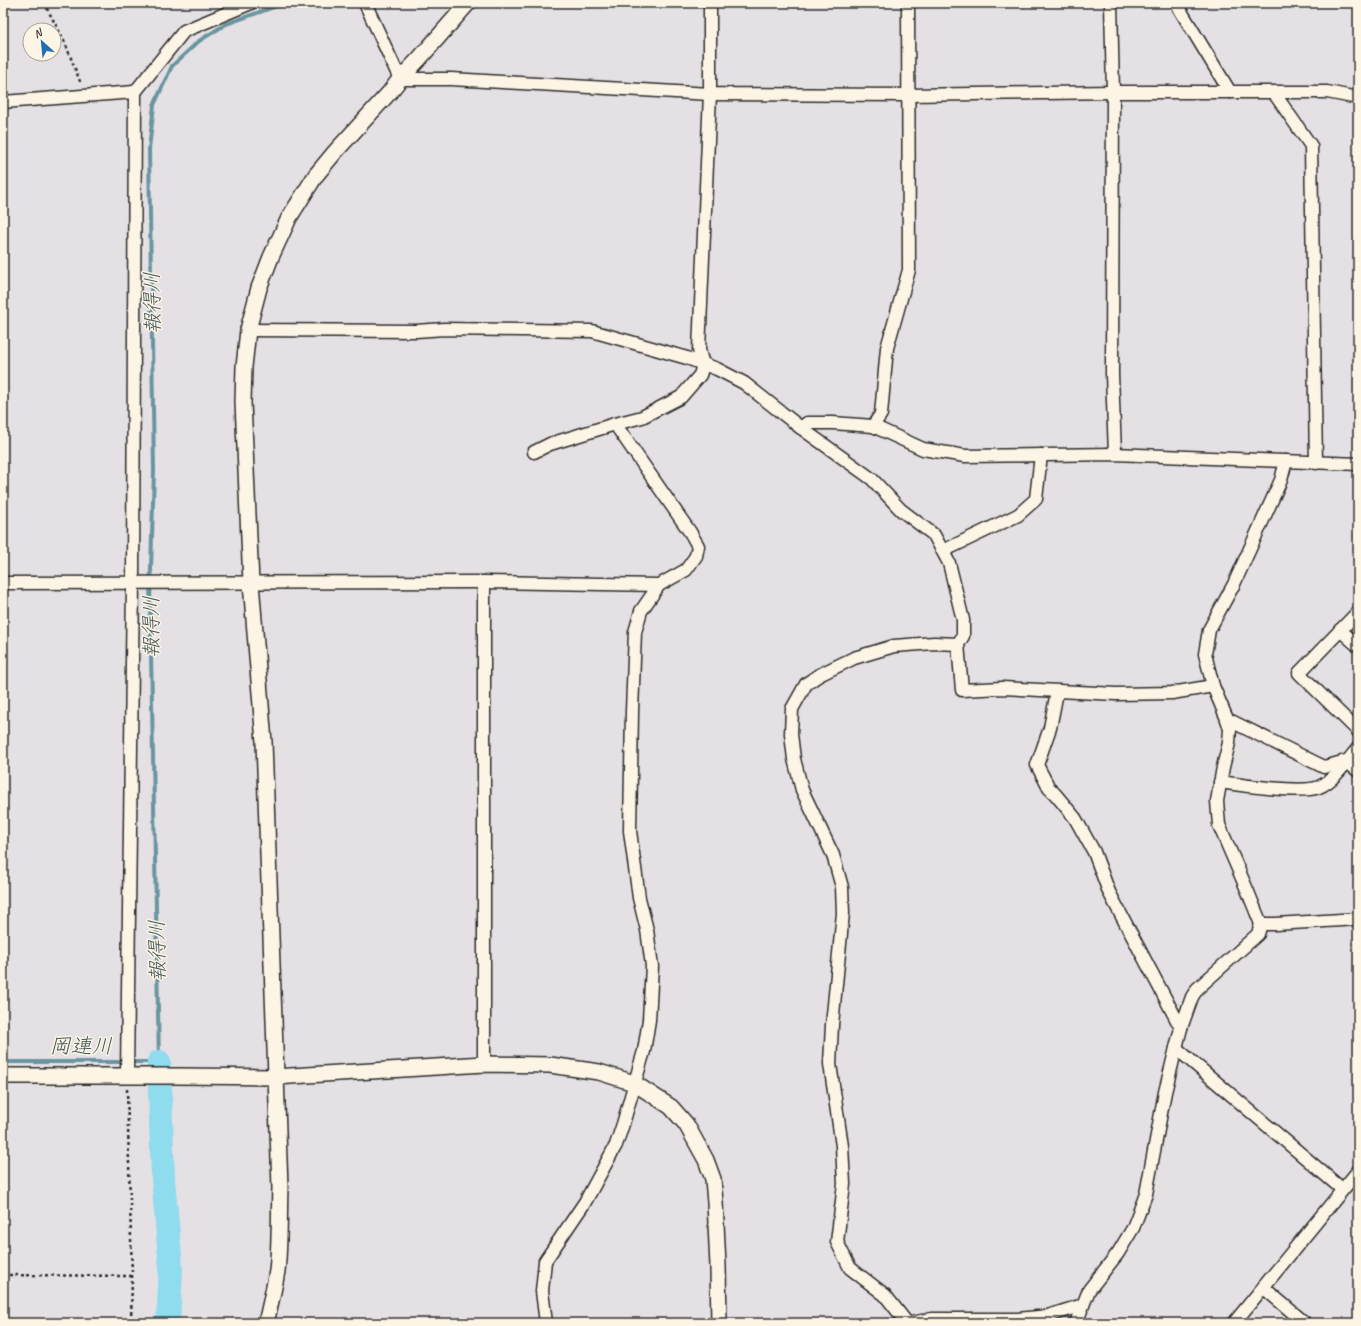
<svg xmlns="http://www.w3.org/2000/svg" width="1361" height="1326" font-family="Caveat,'Klee One',sans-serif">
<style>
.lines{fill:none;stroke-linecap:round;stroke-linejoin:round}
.stream{stroke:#6795a0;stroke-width:4}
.river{stroke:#8fdcee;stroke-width:24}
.minor-casing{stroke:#2b2b2b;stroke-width:15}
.tertiary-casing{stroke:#2b2b2b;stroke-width:18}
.path{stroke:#2b2b2b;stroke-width:2.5;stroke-dasharray:3 3;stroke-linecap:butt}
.minor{stroke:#fcf5e5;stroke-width:12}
.tertiary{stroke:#fcf5e5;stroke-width:15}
.labels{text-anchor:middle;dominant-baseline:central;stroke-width:3;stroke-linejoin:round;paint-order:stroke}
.water-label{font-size:21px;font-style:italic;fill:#44575c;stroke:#fcf5e5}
</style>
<rect width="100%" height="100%" fill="#e5e0e4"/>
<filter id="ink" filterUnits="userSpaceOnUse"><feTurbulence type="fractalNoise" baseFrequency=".025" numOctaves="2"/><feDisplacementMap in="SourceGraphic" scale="8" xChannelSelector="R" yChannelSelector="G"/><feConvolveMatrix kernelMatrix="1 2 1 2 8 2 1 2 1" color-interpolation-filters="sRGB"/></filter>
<g filter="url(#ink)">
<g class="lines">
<!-- stream -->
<polyline class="stream" points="3,1062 159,1062 150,602 154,471 149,149 154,105 172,66 199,41 226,24 285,3"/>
<!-- river -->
<polyline class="river" points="159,1062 163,1179 171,1268 168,1323"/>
<!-- minor casing -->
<g class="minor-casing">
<g id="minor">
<polyline points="365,3 400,79 451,79 710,94 909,95 1113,92 1327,92 1358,98"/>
<polyline points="1111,3 1113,92 1112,374 1115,454"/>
<polyline points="1176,3 1230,92"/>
<polyline points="1274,93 1311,146 1316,463"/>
<polyline points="3,102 135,92"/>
<polyline points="248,330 416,331 444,329 592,331 687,358 717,369 744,383 801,428 872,479 901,510 934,535 949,563 963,620 963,636 958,644 962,690 1002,688 1116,694 1172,693 1213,686"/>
<polyline points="873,426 881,414 887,348 909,270 908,3"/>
<polyline points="801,428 807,423 833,423 873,426 923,449 965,456 1115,454 1358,464"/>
<polyline points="534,452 550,444 615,424"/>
<polyline points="943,551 1018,515 1036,499 1041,455"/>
<polyline points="3,583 484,582 659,585"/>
<polyline points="1358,612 1299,673 1358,731"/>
<polyline points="1340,630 1358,646"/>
<polyline points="1057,692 1050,728 1037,765 1049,788 1056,795 1075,818 1094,852 1109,892 1181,1028"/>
<polyline points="1227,719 1324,767 1346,761 1358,771"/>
<path d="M1220,782C1239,785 1304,794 1319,787C1334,781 1348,760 1358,748"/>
<polyline points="1261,924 1275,924 1358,919"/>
<polyline points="1176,1048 1342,1189"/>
<polyline points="484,1064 484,582"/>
<polyline points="127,1076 133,582 135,92 184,31 251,3"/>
<polyline points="1264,1288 1305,1323"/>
<polyline points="546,1323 542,1291 545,1261 585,1202 616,1145 623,1124 644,1051 649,1020 652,966 647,930 639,898 630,831 632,712 635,632 641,611 659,585 686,570 696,556 698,546 690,532 615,424 642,417 681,397 700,375 703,365 699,350 710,94 710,3"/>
<polyline points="907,1323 885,1295 850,1268 837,1242 844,1184 842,1146 830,1064 832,1025 843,913 842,887 833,855 802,790 794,759 791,734 792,709 806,684 819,675 854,658 894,646 934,643 958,644"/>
<polyline points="911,1323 932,1319 1018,1319 1048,1316 1083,1305"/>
<polyline points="1076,1323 1089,1290 1118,1253 1133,1228 1146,1194 1165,1092 1181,1028 1192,997 1197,989 1258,934 1261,924 1248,892 1219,825 1217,801 1223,767 1229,743 1230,729 1227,719 1213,686 1205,654 1209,630 1234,584 1281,480 1286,461"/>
<polyline points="1234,1323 1358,1171"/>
</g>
</g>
<!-- tertiary casing -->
<g class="tertiary-casing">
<g id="tertiary">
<polyline points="3,1076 177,1076 275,1077 484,1064 550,1065 599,1072 634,1083 671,1107 686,1124 706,1160 713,1179 715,1202 718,1266 719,1323"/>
<path d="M266,1323C270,1306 274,1289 277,1271C280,1244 279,1215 280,1187L264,742L251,583L243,402L244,367L248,330L259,288L271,257L289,218L316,175L335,152L389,93L400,79L419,59L468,3"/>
</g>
</g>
<!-- path -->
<g class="path">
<polyline points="44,3 64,40 81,84"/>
<polyline points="127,1089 132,1276 131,1323"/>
<polyline points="3,1275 132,1276"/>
</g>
<!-- minor -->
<use href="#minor" class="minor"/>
<!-- tertiary -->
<use href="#tertiary" class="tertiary"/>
</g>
</g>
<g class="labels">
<!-- water labels -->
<g class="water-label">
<text transform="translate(152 303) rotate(-91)">報得川</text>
<text transform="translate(151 627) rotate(-90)">報得川</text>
<text transform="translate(157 951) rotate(-91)">報得川</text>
<text x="81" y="1046">岡連川</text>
</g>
</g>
<!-- margin -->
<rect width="1361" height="1326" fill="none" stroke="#fcf5e5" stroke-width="16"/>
<rect x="8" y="8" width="1345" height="1310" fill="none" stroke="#2b2b2b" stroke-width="1.5" filter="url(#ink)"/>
<!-- north arrow -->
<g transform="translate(42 42) rotate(333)"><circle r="19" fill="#fcf5e5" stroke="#a8a49b"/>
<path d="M0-3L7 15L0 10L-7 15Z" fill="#1f6fb2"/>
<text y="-6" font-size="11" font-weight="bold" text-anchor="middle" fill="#2b2b2b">N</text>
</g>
</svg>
